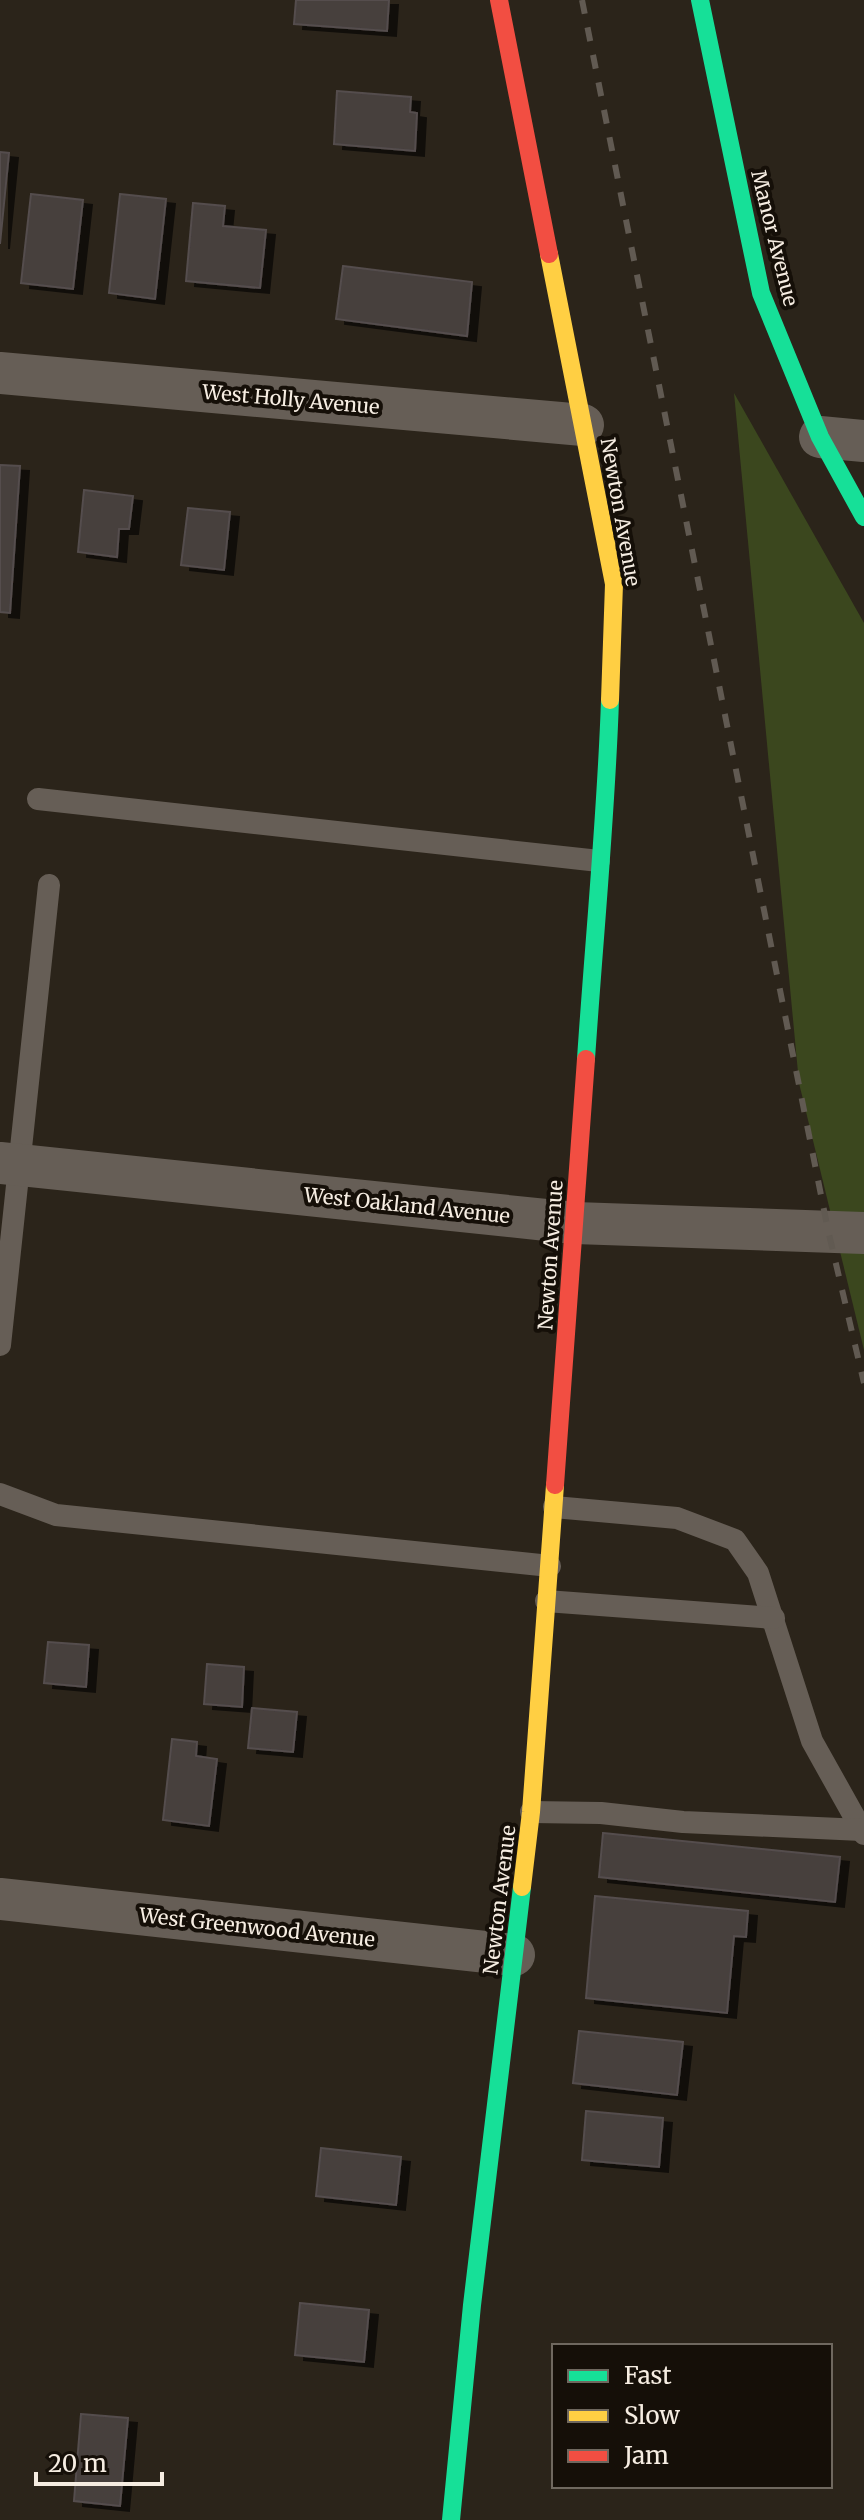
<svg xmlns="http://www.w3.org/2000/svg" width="864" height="2520" font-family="Merriweather,serif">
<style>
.green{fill:#3b471e}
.building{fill:#463f3e;stroke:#544d4d;stroke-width:2;filter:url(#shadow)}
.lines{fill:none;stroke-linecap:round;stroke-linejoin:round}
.lane{stroke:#665e56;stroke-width:22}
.street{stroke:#665e56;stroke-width:42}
.fast{stroke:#16e098;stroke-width:18}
.slow{stroke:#ffcf43;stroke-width:18}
.jam{stroke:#f24e42;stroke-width:18}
.rail{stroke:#615a52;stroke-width:6;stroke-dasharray:14 14;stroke-linecap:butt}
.labels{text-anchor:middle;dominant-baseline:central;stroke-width:8;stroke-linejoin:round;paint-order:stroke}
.street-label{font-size:20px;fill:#f6ede2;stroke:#150f08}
</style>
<defs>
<filter id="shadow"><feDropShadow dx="9" dy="5" stdDeviation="0" flood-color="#0009"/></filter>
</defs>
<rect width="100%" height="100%" fill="#2b241a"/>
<!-- green -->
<polygon class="green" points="734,393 864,623 864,1350 799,1083"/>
<!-- building -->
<g class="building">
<polygon points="296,0 389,0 387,31 294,24"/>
<polygon points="337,91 411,97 410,112 417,113 415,151 334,144"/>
<polygon points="0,152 9,153 0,244"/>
<polygon points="31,194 83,200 73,289 21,283"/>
<polygon points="120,194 166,199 155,299 109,293"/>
<polygon points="193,203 225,206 223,226 266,230 260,288 186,281"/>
<polygon points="343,266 472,282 467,336 336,319"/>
<polygon points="0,465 20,466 10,613 0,612"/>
<polygon points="84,490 133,496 129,529 119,529 117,557 78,552"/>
<polygon points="188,508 230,512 224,570 181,565"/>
<polygon points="48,1642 89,1645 86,1687 44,1683"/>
<polygon points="207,1664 244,1667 242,1707 204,1704"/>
<polygon points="252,1708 297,1712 293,1752 248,1748"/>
<polygon points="172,1739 197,1742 196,1756 217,1759 209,1826 163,1820"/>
<polygon points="603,1833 840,1857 835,1902 599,1877"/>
<polygon points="595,1896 748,1911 746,1937 734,1936 727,2013 586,1998"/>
<polygon points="579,2031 683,2042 677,2095 573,2083"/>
<polygon points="586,2111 663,2118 659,2167 582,2160"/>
<polygon points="321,2148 401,2157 396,2205 316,2196"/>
<polygon points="300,2303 369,2310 364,2362 295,2355"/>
<polygon points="81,2414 128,2418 120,2506 74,2501"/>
</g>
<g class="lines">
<!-- lane -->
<g class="lane">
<polyline points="38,799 599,861"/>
<polyline points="0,1345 49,885"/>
<polyline points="0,1494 56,1515 550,1566"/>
<polyline points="554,1507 677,1518 735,1540 758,1573 812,1741 864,1834"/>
<polyline points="546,1601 774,1618"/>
<polyline points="531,1812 601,1813 683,1822 862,1830"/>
</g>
<!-- street -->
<g class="street">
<polyline points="0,373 583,425"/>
<polyline points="820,437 864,441"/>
<polyline points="0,1163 575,1223 864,1233"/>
<polyline points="0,1899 514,1955"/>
</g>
<!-- fast -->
<g class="fast">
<polyline points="700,0 761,293 820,437 864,517"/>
<path d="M586,1059C594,939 606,820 610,700"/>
<polyline points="451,2520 472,2305 522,1887"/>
</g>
<!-- slow -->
<g class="slow">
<polyline points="549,254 614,584 610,700"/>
<polyline points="522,1887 531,1812 555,1485"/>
</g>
<!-- jam -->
<g class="jam">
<polyline points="499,0 549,254"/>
<polyline points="555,1485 586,1059"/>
</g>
<!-- rail -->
<polyline class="rail" points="582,0 828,1230 864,1383"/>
</g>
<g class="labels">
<!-- street labels -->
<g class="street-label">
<text transform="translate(775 238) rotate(76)">Manor Avenue</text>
<text transform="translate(291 399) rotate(5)">West Holly Avenue</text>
<text transform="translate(621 512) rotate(80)">Newton Avenue</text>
<text transform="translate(407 1205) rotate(6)">West Oakland Avenue</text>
<text transform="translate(550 1255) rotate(-86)">Newton Avenue</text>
<text transform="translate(499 1900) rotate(-83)">Newton Avenue</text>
<text transform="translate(257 1927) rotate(6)">West Greenwood Avenue</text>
</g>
</g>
<!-- legend -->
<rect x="552" y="2344" width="280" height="144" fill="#150f08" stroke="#6f685f" stroke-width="2"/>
<rect x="568" y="2370" width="40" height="12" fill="#16e098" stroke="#6f685f" stroke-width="2"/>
<text x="624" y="2384" font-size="24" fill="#f6ede2">Fast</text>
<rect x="568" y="2410" width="40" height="12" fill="#ffcf43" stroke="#6f685f" stroke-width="2"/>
<text x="624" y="2424" font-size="24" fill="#f6ede2">Slow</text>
<rect x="568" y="2450" width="40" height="12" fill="#f24e42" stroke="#6f685f" stroke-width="2"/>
<text x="624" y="2464" font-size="24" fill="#f6ede2">Jam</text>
<!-- scale -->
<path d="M36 2472v12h126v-12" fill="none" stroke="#f6ede2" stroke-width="4"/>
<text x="48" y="2472" font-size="24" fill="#f6ede2" stroke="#150f08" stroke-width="6" paint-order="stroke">20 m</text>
</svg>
